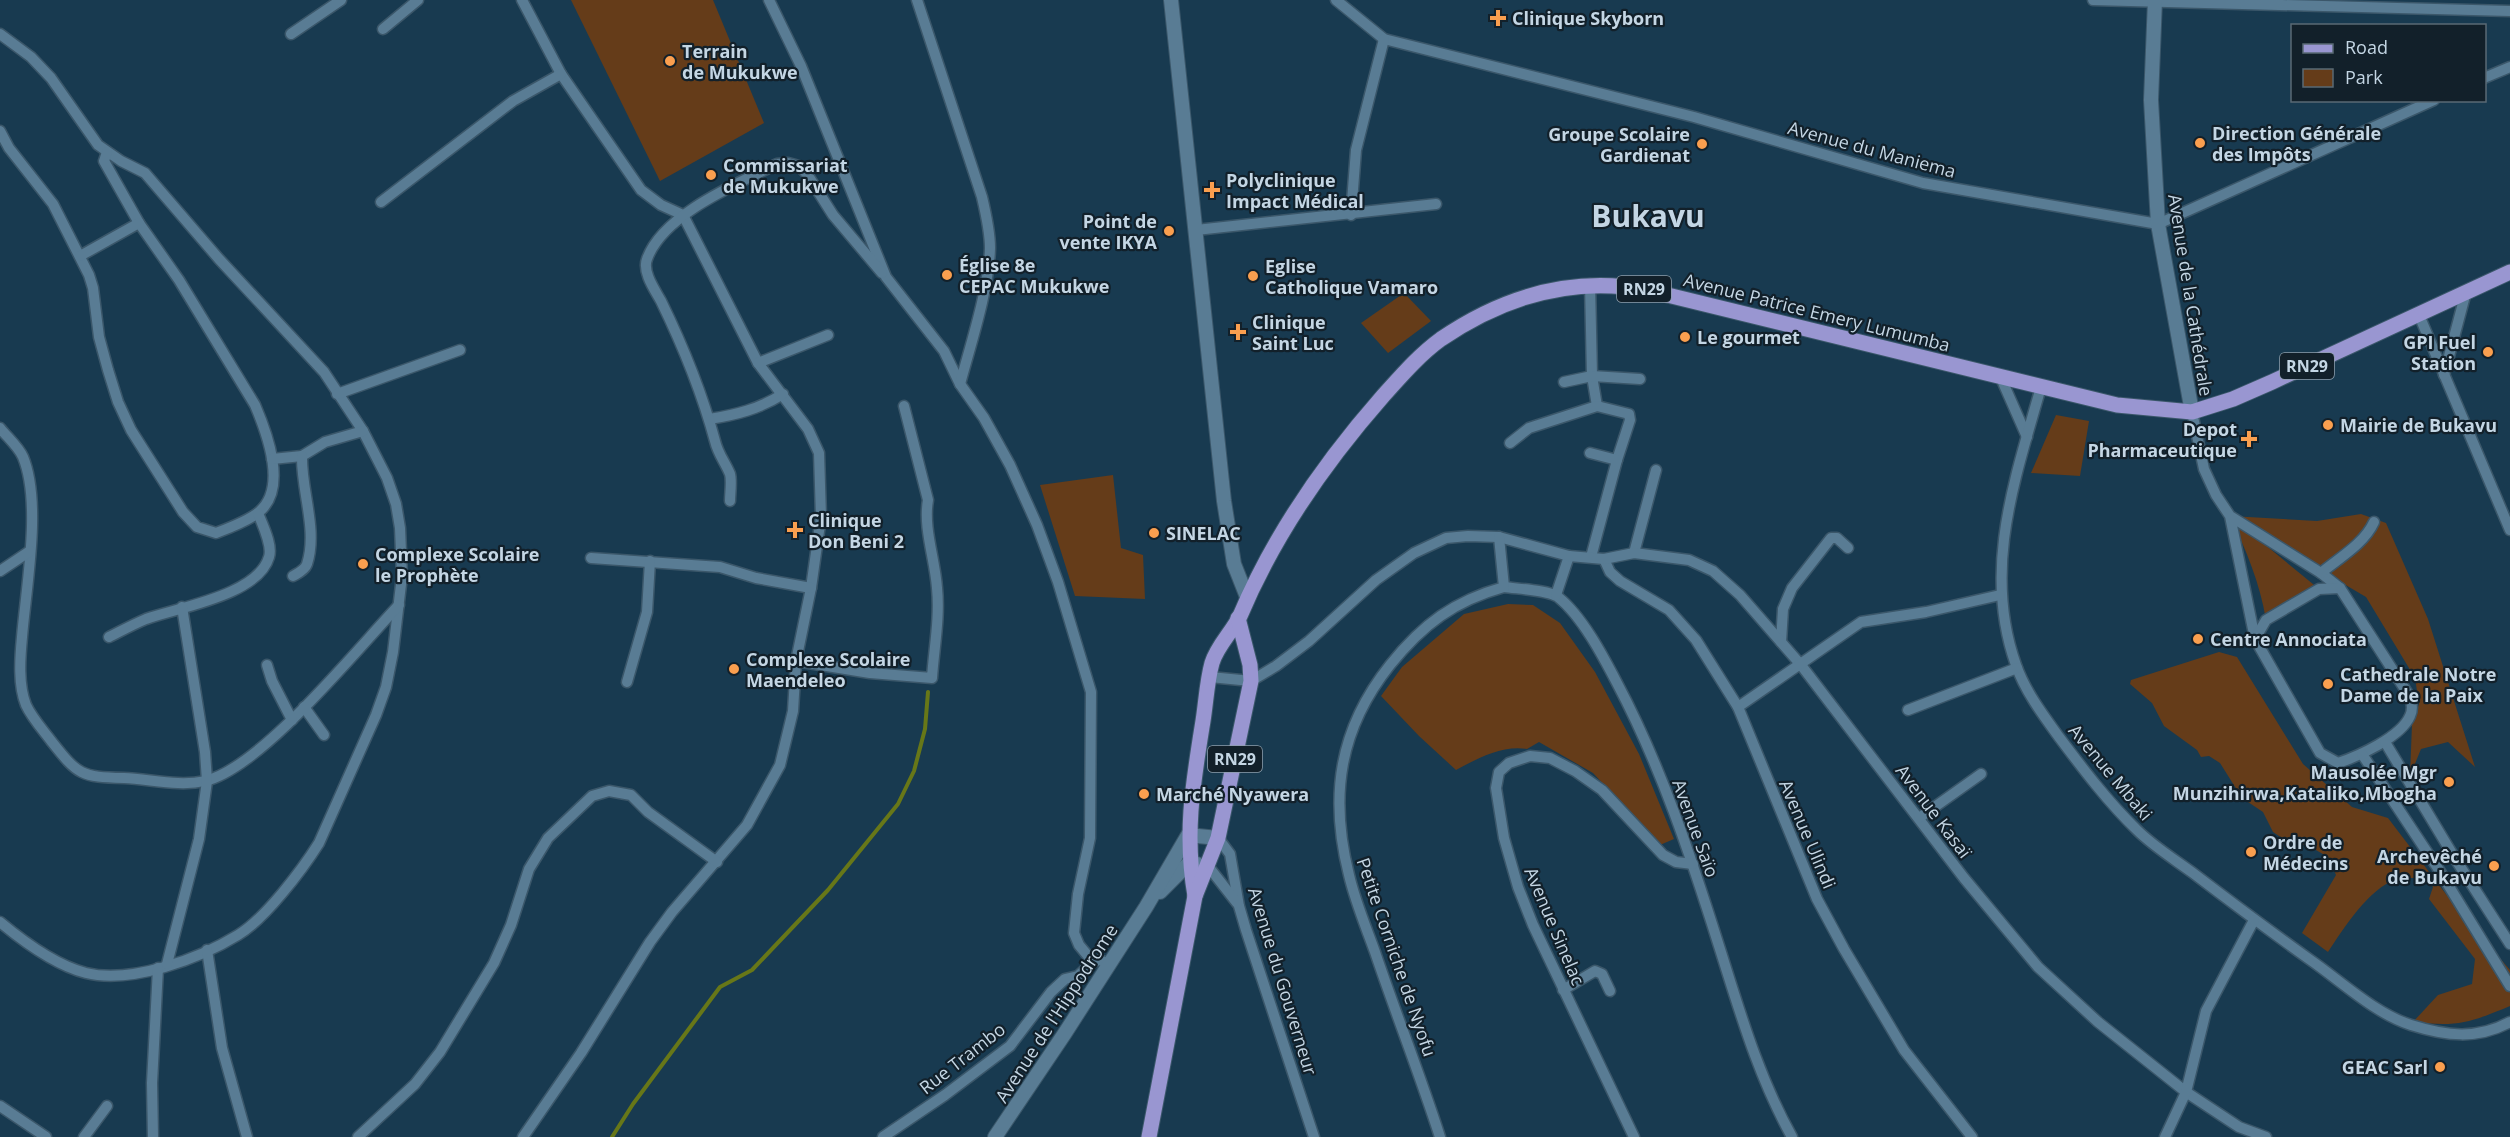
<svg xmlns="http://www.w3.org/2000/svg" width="2510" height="1137" font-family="'Open Sans',sans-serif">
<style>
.park{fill:#653c19}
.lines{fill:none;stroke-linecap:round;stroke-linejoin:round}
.stream{stroke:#677718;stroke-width:4}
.minor-casing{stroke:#3b576a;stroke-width:13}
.tertiary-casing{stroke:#3b576a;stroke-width:16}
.primary-casing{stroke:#3b576a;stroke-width:17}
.minor{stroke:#597c94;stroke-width:10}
.tertiary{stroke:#597c94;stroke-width:14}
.primary{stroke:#9996d1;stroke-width:15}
.poi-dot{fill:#fa9f4f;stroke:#12202a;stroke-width:2}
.labels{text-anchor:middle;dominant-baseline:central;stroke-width:4.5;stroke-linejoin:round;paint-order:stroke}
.shield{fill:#12202a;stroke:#8f9fac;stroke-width:1.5}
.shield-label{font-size:16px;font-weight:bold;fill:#c4d6e4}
.poi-label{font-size:18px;font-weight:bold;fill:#c4d6e4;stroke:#12202a;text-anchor:start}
.street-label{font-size:18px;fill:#c4d6e4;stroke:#12202a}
.town-label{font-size:30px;font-weight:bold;fill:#c4d6e4;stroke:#12202a}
</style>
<rect width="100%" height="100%" fill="#183a50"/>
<!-- park -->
<g class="park">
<polygon points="571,0 713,0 764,123 660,181"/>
<polygon points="1404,293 1431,321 1388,353 1361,323"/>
<polygon points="2056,415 2089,421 2080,476 2031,473"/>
<polygon points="1113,475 1121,548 1143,555 1145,599 1075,596 1040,485"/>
<path d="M2361,514L2386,523L2428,619L2475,767L2448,742L2421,749L2410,776L2412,724L2419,704L2415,678L2366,597L2235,520L2319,589L2266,620C2260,583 2246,550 2230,516L2317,521Z"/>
<path d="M1508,604L1533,605L1560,623L1595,672L1639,754L1674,839L1660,845L1593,773L1539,742L1527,749C1503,745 1478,758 1456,770L1419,736L1381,696L1402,667L1464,614Z"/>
<path d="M2219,652L2237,657L2303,764L2352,807L2388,818L2452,902L2510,970V1006C2469,1023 2458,1027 2413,1022L2438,995L2472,984L2475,959L2429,899L2433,887L2426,878C2417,879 2405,877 2397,879C2369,888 2343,929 2328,952L2302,933L2336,875L2328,857L2309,846L2288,842L2273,832L2263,812L2242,798L2220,763L2209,756L2201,757L2197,750L2164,726L2152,703L2130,684L2131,680Z"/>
</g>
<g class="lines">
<!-- stream -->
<polyline class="stream" points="612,1137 633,1104 720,987 752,970 828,890 898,804 914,771 925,729 928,692"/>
<!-- minor casing -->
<g class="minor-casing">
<g id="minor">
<polyline points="522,0 561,74 641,190 661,205 683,215 758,363 808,429 819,453 821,517 811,588 796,661 793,711 780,765 747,825 672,912 650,942 581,1053 523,1137"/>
<polyline points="769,0 801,66 886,277 944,351 960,384 984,418 1010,465 1037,525 1058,582 1091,692 1090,838 1078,894 1074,933 1079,945 1093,962"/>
<path d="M917,0L982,197C986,214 990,231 990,248C989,289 971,343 960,384"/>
<polyline points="1336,0 1384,39 1694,117 1923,183 2158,224 2434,100"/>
<polyline points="2093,0 2510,11"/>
<polyline points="383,29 418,0"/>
<path d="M0,34L31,57L51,78L98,145L121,161L145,173L219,259L324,372L363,431L387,478L396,504L400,528L402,576L393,652L386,687L376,715L319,843C302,870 265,919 238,935C199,959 131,984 86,973C55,965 24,942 0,922"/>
<polyline points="291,34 341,0"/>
<polyline points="2484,78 2510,67"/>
<path d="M0,131L9,148L53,204L89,275L93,288L99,337L108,370L118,402L131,430L183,512L197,527L216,533C229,528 248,521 259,512C288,488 267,433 255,405L179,280L139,223L104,161L107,152"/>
<polyline points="381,202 513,101 561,74"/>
<polyline points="1351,215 1356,150 1384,39"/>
<polyline points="1196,230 1436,204"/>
<polyline points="80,256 139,223"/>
<polyline points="1590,284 1592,376 1597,406"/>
<polyline points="2419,315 2510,530"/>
<polyline points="758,363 828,335"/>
<polyline points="2444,375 2466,292"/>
<polyline points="2001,378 2027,437"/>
<polyline points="1564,382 1592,376 1640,379"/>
<path d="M2041,387C2015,479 1982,570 2016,665C2025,691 2043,715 2059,737C2083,769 2108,802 2137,830C2153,846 2174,859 2193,873C2231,902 2270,931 2309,959C2341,981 2374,1013 2411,1025C2446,1036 2477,1040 2510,1022"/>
<polyline points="337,394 460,350"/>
<path d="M2192,412L2204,469L2216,495L2230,516L2255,639L2320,753L2338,763C2359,756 2401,737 2410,716C2413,710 2412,703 2410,697L2340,588L2321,573L2230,516"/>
<path d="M709,419C736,415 759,409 783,394"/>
<path d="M0,428C7,437 18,446 23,457C42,503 26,587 22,637C20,658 18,685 26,705C32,718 43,730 52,742C78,775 81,777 124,778C150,779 179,787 205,781C261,768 357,649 399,605"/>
<polyline points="1510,443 1529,428 1597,406 1629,414 1630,420 1617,460"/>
<polyline points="1590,453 1617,460 1591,557"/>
<polyline points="272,459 302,456 325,442 363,431"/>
<path d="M730,501C730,493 732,481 730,474C725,462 718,454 715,441C702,393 683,346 661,301C655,290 642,272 647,259C663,214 737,184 777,164L788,163L799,166L807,174L833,215L882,273"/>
<polyline points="1634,553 1656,470"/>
<polyline points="591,558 720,567 756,578 811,588"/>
<polyline points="1604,559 1610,572 1620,581 1669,610 1696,640 1738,707 1817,899 1844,949 1904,1050 1972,1137"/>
<polyline points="0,571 30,551"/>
<path d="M2321,573C2339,558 2364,544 2374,522"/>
<path d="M293,576C298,573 305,570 307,564C318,530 301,490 302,456"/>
<path d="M1504,587C1518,589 1548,590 1558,597C1582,616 1603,656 1617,683C1661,766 1691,857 1719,946C1740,1012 1758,1076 1792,1137"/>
<polyline points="1556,595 1569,556"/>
<path d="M109,637C121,631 134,624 146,619C180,607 258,595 269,557C273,545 262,524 258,513"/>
<polyline points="2255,639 2266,620 2319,589 2340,588"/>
<polyline points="1781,642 1783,609 1792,588 1831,538 1837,538 1848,548"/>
<path d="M796,661L870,673L932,678C934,648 940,618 937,588C935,559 923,528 928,500L904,406"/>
<polyline points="267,665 272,681 292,720"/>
<polyline points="1210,677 1251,681 1276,666 1309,641 1376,580 1414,553 1446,538 1468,536 1499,537 1569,556 1604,559 1634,553 1689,560 1713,571 1740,595 1801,665 1964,878 2038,967 2098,1022 2186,1092 2239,1127 2266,1137"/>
<polyline points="627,682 647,612 650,561"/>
<polyline points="304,707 324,735"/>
<polyline points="1738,707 1861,622 1926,612 2000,595"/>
<polyline points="1908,710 2017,668"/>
<polyline points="2385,742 2456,860 2510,944"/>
<polyline points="2362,754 2439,870 2510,986"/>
<polyline points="1919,818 1981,774"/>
<polyline points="1218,838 1230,854 1239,906 1246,930 1314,1137"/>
<polyline points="1208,866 1237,903"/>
<polyline points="207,950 222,1048 247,1137"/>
<polyline points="167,964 199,839 207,781 205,752 182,607"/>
<polyline points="1563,990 1595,971 1602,974 1610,991"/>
<polyline points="0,1106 46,1137"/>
<polyline points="84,1137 107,1106"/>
<polyline points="153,1137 152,1083 158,968"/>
<polyline points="358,1137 415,1084 440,1052 494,963 511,925 529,869 548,838 592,796 609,791 631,795 648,812 717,862"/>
<polyline points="883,1137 945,1095 1010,1046 1051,992 1065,979 1078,976 1093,962 1100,960 1109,964"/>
<path d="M1440,1137C1420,1075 1396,1014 1375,952C1366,927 1355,901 1349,875C1329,796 1339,729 1390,665C1423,624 1454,601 1504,587L1499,537"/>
<polyline points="1634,1137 1533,925 1518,887 1504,838 1496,788 1499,772 1509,763 1530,756 1550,758 1575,771 1602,790 1663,855 1676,862 1693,864"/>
<polyline points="2165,1137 2186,1092 2206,1011 2254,920"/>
</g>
</g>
<!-- tertiary casing -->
<g class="tertiary-casing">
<g id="tertiary">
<polyline points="1171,0 1224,501 1234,564 1247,597"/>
<polyline points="2155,0 2151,100 2158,224 2192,412"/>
<polyline points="1160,892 1189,863 1197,864"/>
<polyline points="995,1137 1065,1033 1146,907 1188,835 1218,838"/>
</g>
</g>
<!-- primary casing -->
<g class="primary-casing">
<g id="primary">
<path d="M1195,896C1184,834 1193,783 1203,721C1206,702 1207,681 1212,663C1217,646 1232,632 1240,616C1274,535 1325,462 1383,396C1401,376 1419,355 1441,339C1504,296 1572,276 1647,290L2117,405L2192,412L2233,399L2272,382L2510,272"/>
<polyline points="1149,1137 1195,896 1218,838 1251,681 1250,665 1238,618"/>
</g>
</g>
<!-- minor -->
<use href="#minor" class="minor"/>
<!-- tertiary -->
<use href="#tertiary" class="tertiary"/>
<!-- primary -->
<use href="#primary" class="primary"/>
</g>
<!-- markers -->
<g class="poi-dot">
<path d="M1495 9h6v6h6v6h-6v6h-6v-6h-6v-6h6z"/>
<circle cx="670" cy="61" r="6"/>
<circle cx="2200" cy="143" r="6"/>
<circle cx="1702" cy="144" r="6"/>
<circle cx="711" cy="175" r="6"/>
<path d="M1209 181h6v6h6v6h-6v6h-6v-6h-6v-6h6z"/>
<circle cx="1169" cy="231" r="6"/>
<circle cx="947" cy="275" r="6"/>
<circle cx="1253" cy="276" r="6"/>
<path d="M1235 323h6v6h6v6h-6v6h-6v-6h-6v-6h6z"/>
<circle cx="1685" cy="337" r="6"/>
<circle cx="2488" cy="352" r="6"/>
<circle cx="2328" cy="425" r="6"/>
<path d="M2246 430h6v6h6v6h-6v6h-6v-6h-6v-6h6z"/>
<path d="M792 521h6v6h6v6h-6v6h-6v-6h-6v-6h6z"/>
<circle cx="1154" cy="533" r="6"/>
<circle cx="363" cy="564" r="6"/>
<circle cx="2198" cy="639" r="6"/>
<circle cx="734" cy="669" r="6"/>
<circle cx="2328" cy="684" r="6"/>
<circle cx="2449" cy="782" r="6"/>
<circle cx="1144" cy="794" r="6"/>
<circle cx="2251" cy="852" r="6"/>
<circle cx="2494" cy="866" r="6"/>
<circle cx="2440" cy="1067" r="6"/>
</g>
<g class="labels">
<!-- shield labels -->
<g class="shield">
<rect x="1617" y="276" width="54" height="26" rx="4.5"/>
<rect x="2280" y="353" width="54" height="26" rx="4.5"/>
<rect x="1208" y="746" width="54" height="26" rx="4.5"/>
</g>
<g class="shield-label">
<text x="1644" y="289">RN29</text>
<text x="2307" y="366">RN29</text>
<text x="1235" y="759">RN29</text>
</g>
<!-- poi labels -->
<g class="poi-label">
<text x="1512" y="18">Clinique Skyborn</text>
<text x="682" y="51">Terrain<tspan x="682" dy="21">de Mukukwe</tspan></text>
<text x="2212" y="133">Direction Générale<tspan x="2212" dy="21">des Impôts</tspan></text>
<text x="1690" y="134" text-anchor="end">Groupe Scolaire<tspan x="1690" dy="21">Gardienat</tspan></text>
<text x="723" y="165">Commissariat<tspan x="723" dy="21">de Mukukwe</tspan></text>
<text x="1226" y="180">Polyclinique<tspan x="1226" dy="21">Impact Médical</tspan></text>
<text x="1157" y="221" text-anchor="end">Point de<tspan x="1157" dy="21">vente IKYA</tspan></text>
<text x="959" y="265">Église 8e<tspan x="959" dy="21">CEPAC Mukukwe</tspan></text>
<text x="1265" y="266">Eglise<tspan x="1265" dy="21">Catholique Vamaro</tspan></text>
<text x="1252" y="322">Clinique<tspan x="1252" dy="21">Saint Luc</tspan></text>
<text x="1697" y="337">Le gourmet</text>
<text x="2476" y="342" text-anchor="end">GPI Fuel<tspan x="2476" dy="21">Station</tspan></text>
<text x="2340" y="425">Mairie de Bukavu</text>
<text x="2237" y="429" text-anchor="end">Depot<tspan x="2237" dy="21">Pharmaceutique</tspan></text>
<text x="808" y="520">Clinique<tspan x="808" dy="21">Don Beni 2</tspan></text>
<text x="1166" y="533">SINELAC</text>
<text x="375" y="554">Complexe Scolaire<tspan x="375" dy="21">le Prophète</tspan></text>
<text x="2210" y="639">Centre Annociata</text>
<text x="746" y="659">Complexe Scolaire<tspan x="746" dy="21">Maendeleo</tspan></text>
<text x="2340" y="674">Cathedrale Notre<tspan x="2340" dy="21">Dame de la Paix</tspan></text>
<text x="2437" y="772" text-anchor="end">Mausolée Mgr<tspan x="2437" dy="21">Munzihirwa,Kataliko,Mbogha</tspan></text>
<text x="1156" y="794">Marché Nyawera</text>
<text x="2263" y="842">Ordre de<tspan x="2263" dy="21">Médecins</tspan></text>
<text x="2482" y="856" text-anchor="end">Archevêché<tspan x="2482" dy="21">de Bukavu</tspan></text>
<text x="2428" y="1067" text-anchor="end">GEAC Sarl</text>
</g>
<!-- street labels -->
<g class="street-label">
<text transform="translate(1872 149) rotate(15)">Avenue du Maniema</text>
<text transform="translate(2191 295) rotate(81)">Avenue de la Cathédrale</text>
<text transform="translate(1817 312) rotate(14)">Avenue Patrice Emery Lumumba</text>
<text transform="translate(2111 772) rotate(50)">Avenue Mbaki</text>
<text transform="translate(1934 811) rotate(53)">Avenue Kasaï</text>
<text transform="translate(1696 828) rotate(70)">Avenue Saïo</text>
<text transform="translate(1808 834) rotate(67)">Avenue Ulindi</text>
<text transform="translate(1555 926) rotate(67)">Avenue Sinelac</text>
<text transform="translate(1397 957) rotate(71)">Petite Corniche de Nyofu</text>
<text transform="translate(1283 981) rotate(73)">Avenue du Gouverneur</text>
<text transform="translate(1056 1013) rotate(-57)">Avenue de l'Hippodrome</text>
<text transform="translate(962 1058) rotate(-38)">Rue Trambo</text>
</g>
<!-- town labels -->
<g class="town-label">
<text x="1648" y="215">Bukavu</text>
</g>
</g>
<!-- legend -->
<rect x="2291" y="24" width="195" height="78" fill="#12202a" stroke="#596974" stroke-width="1.5"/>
<rect x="2303" y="44" width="30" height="9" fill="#9996d1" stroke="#596974" stroke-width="1.5"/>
<text x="2345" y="54" font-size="18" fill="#c4d6e4">Road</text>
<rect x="2303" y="69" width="30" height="18" fill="#653c19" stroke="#596974" stroke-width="1.5"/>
<text x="2345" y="84" font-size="18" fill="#c4d6e4">Park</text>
</svg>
